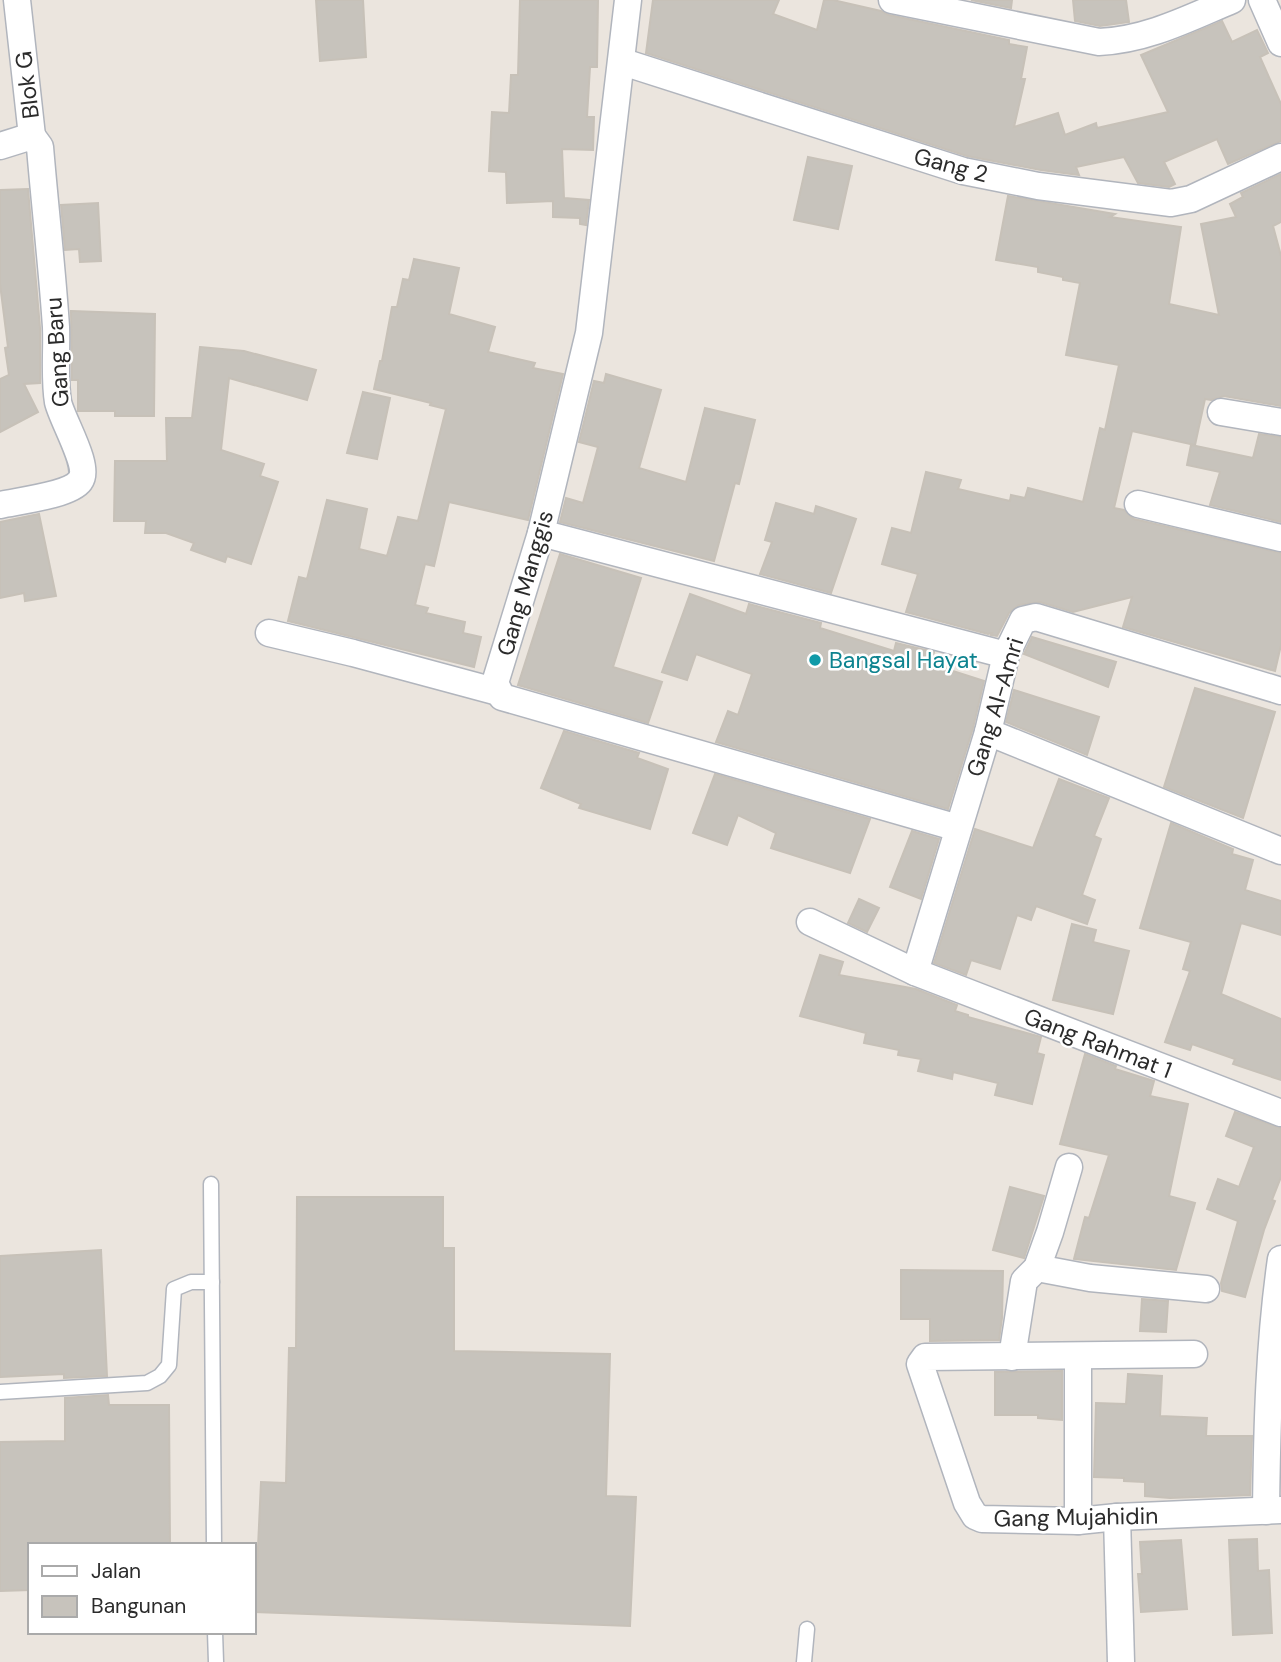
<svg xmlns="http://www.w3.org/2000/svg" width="1281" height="1662" font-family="'DM Sans',sans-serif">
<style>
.building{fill:#c7c3bc;stroke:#c7c1b8;stroke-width:2}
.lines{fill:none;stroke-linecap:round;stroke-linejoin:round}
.lane-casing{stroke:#b1b5bd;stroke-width:17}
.street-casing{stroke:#b1b5bd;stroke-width:29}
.lane{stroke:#fff;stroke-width:14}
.street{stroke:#fff;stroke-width:26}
.culture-dot{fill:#0f9aa8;stroke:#fff;stroke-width:2.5}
.labels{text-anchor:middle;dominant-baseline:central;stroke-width:5;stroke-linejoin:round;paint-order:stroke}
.street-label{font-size:23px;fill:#2b2b2b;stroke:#fff}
.culture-label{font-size:23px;fill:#0d838f;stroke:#fff;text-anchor:start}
</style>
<rect width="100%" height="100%" fill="#ebe5de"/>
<!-- building -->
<g class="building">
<polygon points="316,0 363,0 366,57 320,61"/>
<polygon points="520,0 598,0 597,67 590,67 587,117 594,117 593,150 562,149 564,198 589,200 586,225 580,224 580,218 553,217 553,201 507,203 506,172 489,171 492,112 509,113 511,75 518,75"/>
<polygon points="653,0 779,0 773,14 817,30 824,0 833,0 881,11 889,15 1009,40 1009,44 1027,47 1021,79 1025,79 1014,127 1058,113 1065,135 1096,123 1097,128 1168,112 1141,55 1222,21 1232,42 1257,30 1268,53 1260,57 1281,104 1281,141 1228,164 1217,139 1164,162 1175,184 1169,187 1138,183 1124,157 1076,167 1079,175 1041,170 967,156 646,53"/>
<polygon points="971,0 1012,0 1011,8"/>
<polygon points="1073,0 1126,0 1129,22 1100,26 1075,21"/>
<polygon points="808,157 852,166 838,229 794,220"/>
<polygon points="1281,174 1281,222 1273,226 1281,256 1281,406 1224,396 1211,400 1205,399 1195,445 1132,431 1114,508 1124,510 1134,519 1281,553 1281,645 1275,671 1123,627 1132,597 1073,612 1040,602 1019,605 1009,613 997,636 991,635 992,633 988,634 906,612 918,574 882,564 892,528 911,533 926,472 961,480 958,489 1010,501 1011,495 1025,498 1028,488 1083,502 1100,428 1105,430 1119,365 1066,355 1080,283 1063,280 1063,277 1038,272 1038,267 996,260 1008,196 1115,214 1110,217 1181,227 1169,304 1219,315 1201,224 1236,217 1230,204 1243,197 1241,193"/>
<polygon points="28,189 40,328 40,383 24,384 38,412 0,432 0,379 9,375 5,348 8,347 0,284 0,190"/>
<polygon points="98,203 101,261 80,262 79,249 65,250 61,205"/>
<polygon points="414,259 459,268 449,314 495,327 488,352 535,363 533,368 563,374 528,520 449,502 434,566 425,564 415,605 428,608 426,613 465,622 463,633 481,637 474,667 288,621 299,577 307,579 327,500 367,509 359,549 387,556 398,517 418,521 446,409 430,405 431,403 374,389 380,361 382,361 392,307 397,307 403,279 409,280"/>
<polygon points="71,311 155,314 154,416 115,416 115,411 78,411 78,380 72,380"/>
<polygon points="200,347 244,351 316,370 307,400 229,378 221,450 264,464 260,476 278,482 251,564 227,556 225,562 191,550 194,543 166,533 145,533 146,521 114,521 115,461 167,461 166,418 192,418"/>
<polygon points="606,374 661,390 639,468 686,482 705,408 755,420 739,484 735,483 714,561 560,522 566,498 583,503 598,447 579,442 594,381 604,383"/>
<polygon points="363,392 390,398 377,459 347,453"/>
<polygon points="1259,434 1281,437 1281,522 1210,505 1220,472 1187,465 1191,445 1253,458"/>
<polygon points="776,503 814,514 816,506 856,519 831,593 760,574 772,542 765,540"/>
<polygon points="39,514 56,596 25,601 24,593 0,598 0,522"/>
<polygon points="560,554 641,578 613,667 662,682 648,723 518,685"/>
<polygon points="690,594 746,614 749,604 821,623 820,628 894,651 896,643 934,652 931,664 984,681 973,728 948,809 716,742 728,711 738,715 752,674 696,654 687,680 662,672"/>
<polygon points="1032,637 1116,662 1108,687 1024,654"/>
<polygon points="1195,688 1275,712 1243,818 1164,787"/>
<polygon points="1014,690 1099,717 1087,755 1006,722"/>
<polygon points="564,731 639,753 637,758 668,769 650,829 579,808 581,804 541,788"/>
<polygon points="715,774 870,819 850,873 771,848 776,833 738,815 727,845 693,833"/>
<polygon points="1059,779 1109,798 1094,836 1101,839 1082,895 1095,900 1087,924 1036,906 1031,920 1017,915 1000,969 971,960 966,975 934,963 975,829 1033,848"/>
<polygon points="1171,823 1233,849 1232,854 1253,860 1245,890 1281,901 1281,935 1241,923 1221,994 1281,1019 1281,1080 1233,1064 1235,1059 1192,1044 1190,1050 1165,1042 1190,971 1183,969 1191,942 1140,928"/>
<polygon points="912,831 939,839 921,899 890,887"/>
<polygon points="859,899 879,908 867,932 848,923"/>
<polygon points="1072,924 1096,930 1093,942 1129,951 1113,1014 1053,1000"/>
<polygon points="820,955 843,962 839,975 916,989 957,1005 955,1011 968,1015 968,1017 1041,1037 1037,1053 1044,1055 1032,1104 995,1095 998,1083 953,1072 952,1079 918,1071 921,1059 898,1055 899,1050 864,1043 866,1033 800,1016"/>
<polygon points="1085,1054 1116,1066 1115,1069 1154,1081 1150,1096 1188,1104 1169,1196 1195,1203 1176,1270 1074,1259 1085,1217 1089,1218 1109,1155 1060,1144"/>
<polygon points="1235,1112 1281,1128 1281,1177 1272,1200 1275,1201 1264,1230 1245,1297 1222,1291 1221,1283 1238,1221 1207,1209 1218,1179 1239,1187 1254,1147 1226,1136"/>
<polygon points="1010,1187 1044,1196 1024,1258 993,1250"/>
<polygon points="297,1197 443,1197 443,1248 454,1248 454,1351 610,1354 606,1496 636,1497 630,1626 255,1612 261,1482 286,1483 289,1348 296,1348"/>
<polygon points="101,1250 107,1376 64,1378 64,1374 0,1377 0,1256"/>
<polygon points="901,1270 1003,1271 1002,1318 999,1340 930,1341 930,1319 901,1319"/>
<polygon points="1142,1299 1168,1301 1166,1332 1140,1331"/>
<polygon points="1062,1371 1062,1420 1038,1418 1038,1415 995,1415 995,1372"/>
<polygon points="1128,1374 1162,1376 1160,1416 1207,1418 1206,1436 1252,1436 1250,1495 1170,1498 1145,1496 1145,1482 1124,1481 1124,1478 1094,1477 1096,1403 1126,1404"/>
<polygon points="108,1395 109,1405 169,1405 170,1545 30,1545 30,1590 0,1591 0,1442 65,1441 65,1398"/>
<polygon points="1257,1539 1258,1571 1269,1570 1272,1633 1233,1635 1229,1540"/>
<polygon points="1181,1540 1187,1609 1141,1612 1138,1574 1142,1574 1140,1542"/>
</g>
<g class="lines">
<!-- lane casing -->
<g class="lane-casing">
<g id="lane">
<polyline points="211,1184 214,1545"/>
<polyline points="0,1392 147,1383 160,1376 169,1365 174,1289 191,1282 212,1282"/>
<polyline points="215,1632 216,1662"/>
<polyline points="804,1662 807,1629"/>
</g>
</g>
<!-- street casing -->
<g class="street-casing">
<g id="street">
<polyline points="17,0 32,136"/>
<polyline points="628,0 589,333 541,533 495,683 502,697 958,828"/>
<path d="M892,0L1099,42C1147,40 1189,18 1232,0"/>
<polyline points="1262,0 1281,43"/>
<polyline points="623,62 963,171 1038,186 1171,203 1191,199 1281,157"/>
<polyline points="0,146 32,136"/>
<polyline points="1221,412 1281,422"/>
<polyline points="1138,504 1281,538"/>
<path d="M0,505C18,501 70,495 80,481C91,467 62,420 58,402C54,378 57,352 56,327C52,267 45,207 40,147L32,136"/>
<polyline points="541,533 1006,655"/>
<polyline points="269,633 353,653 498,692"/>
<polyline points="988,732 1281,851"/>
<polyline points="810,922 915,972 1281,1113"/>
<polyline points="915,972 988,732 1006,655 1023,620 1036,617 1281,691"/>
<polyline points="1037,1268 1090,1278 1206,1289"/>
<polyline points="1194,1354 925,1357 920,1364 967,1503 975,1516 982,1519 1078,1521 1117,1517 1281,1510"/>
<polyline points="1078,1356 1078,1521"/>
<polyline points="1012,1357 1024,1281 1037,1268 1050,1232 1069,1167"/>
<path d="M1266,1511C1267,1427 1269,1343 1281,1259"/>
<polyline points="1117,1517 1121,1662"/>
</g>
</g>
<!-- lane -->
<use href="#lane" class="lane"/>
<!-- street -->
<use href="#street" class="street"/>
</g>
<!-- markers -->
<circle class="culture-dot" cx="815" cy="660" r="7"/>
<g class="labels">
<!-- street labels -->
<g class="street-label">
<text transform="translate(27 85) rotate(-97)">Blok G</text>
<text transform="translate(951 165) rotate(15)">Gang 2</text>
<text transform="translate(57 352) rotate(-94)">Gang Baru</text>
<text transform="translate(525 583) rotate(-74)">Gang Manggis</text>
<text transform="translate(995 707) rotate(-73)">Gang Al-Amri</text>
<text transform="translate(1098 1043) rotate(21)">Gang Rahmat 1</text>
<text transform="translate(1076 1517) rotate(-1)">Gang Mujahidin</text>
</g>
<!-- culture labels -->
<g class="culture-label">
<text x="829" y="660">Bangsal Hayat</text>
</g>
</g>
<!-- legend -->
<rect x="28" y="1543" width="228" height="91" fill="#ffffff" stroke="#aaaaaa" stroke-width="2"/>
<rect x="42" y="1566" width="35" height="10" fill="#ffffff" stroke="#aaaaaa" stroke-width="2"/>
<text x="91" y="1578" font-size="21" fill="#2b2b2b">Jalan</text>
<rect x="42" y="1596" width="35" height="21" fill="#c7c3bc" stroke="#aaaaaa" stroke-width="2"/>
<text x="91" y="1613" font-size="21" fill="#2b2b2b">Bangunan</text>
</svg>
